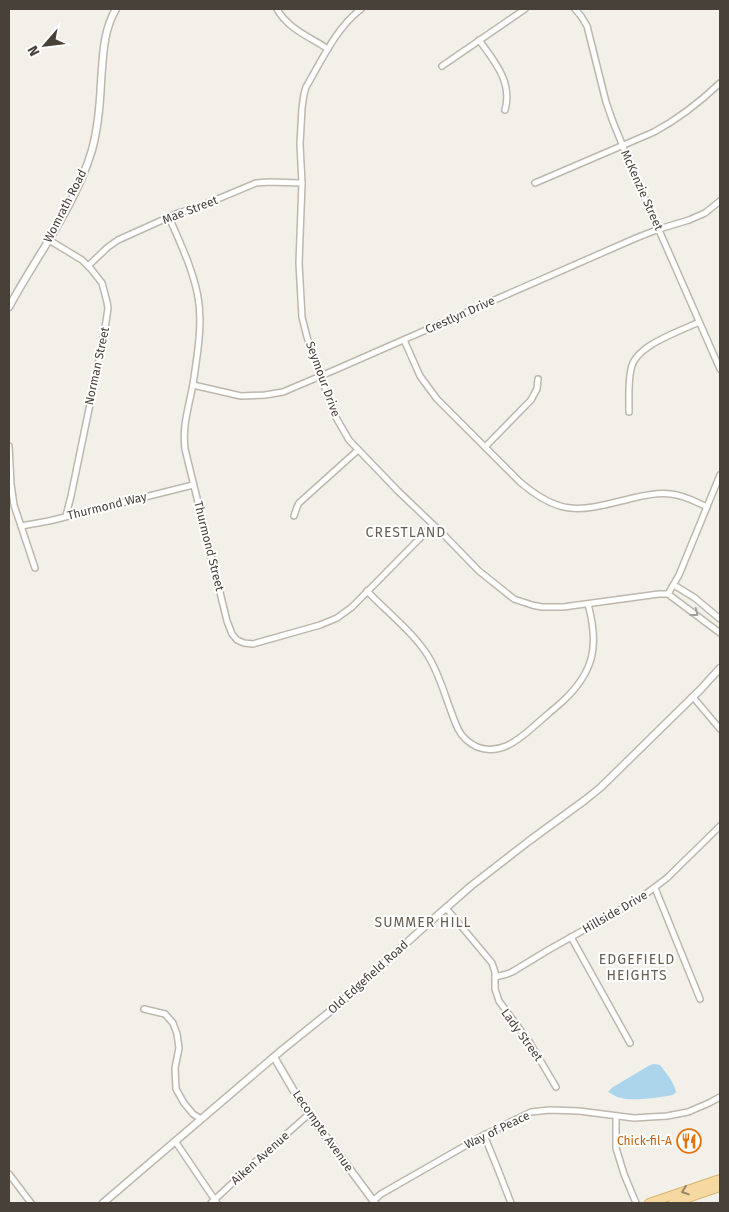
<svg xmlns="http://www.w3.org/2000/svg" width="729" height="1212" font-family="'Fira Sans',sans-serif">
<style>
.water{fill:#acd4ea}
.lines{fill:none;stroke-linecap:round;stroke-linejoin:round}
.minor-casing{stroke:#beb7ad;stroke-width:8}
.tertiary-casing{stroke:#beb7ad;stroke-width:9}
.primary-casing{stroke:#d9b572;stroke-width:10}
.minor{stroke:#fff;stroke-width:5}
.tertiary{stroke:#fff;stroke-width:6}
.primary{stroke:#f5d9a1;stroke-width:8}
.oneway{stroke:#a3a09c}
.oneway2{stroke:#958568}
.labels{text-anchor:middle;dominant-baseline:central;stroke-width:4;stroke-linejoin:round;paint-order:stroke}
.street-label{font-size:12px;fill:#474139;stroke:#fff}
.food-label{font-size:12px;fill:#c56008;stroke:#fff;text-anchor:end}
.neighbourhood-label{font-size:14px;letter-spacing:1px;fill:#695e51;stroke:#fff}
</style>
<rect width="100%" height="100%" fill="#f3f0ea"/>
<!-- water -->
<path class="water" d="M654,1064L660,1065C666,1073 674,1082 676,1092L673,1095C660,1097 628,1103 615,1096C613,1095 611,1093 608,1092L613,1087L650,1065Z"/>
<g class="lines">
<!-- minor casing -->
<g class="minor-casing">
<g id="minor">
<path d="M277,9C288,29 310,37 328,49"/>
<path d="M361,9C336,28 322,60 306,87L304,94L302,108L300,144L302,183L299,263L302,317L307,337L334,414L349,440L398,491L444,535L479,571L514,599L532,605L542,607H563L659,594H668L679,575L720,475"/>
<polyline points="575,9 581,16 587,26 606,102 613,122 633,171 720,369"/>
<path d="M479,40C494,61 513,82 505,110"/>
<polyline points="442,66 525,9"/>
<path d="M535,183L654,132C678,119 700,102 720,83"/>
<path d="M169,217C180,243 193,269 198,297C203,324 197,357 193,384C189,407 182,425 185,449L227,621L232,634L237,640L244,643L253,644L320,625L337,618L352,607L433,525"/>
<polyline points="49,240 82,260 91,269 102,283 107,302 108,308 106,322 96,375 71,496 66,516"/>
<polyline points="88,266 108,247 118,240 178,213 201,206 256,183 269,182 302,183"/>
<path d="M404,340L420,376L437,399L520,482C563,519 583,510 633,498C645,495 659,492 671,494C684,495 696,502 707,507"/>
<polyline points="193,385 241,396 265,395 283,392 337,369 636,238 659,229 689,220 705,213 720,201"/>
<path d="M629,412C629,398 628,382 631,369C635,345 679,332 699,322"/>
<polyline points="9,446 11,484 14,505 35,568"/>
<polyline points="485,447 531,400 537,389 538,379"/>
<polyline points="294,516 297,507 299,503 358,450"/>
<polyline points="21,526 49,521 193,485"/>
<polyline points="674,585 695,598 720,619"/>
<path d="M367,591C387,612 418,636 431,661C443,683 448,707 458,729C462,737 469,743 477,747C499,755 516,742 532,728C542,719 553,710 563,701C595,671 599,645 588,604"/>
<polyline points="668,594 720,633"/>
<polyline points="693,697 720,729"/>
<polyline points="655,888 700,999"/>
<polyline points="446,908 492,963 495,972 495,989 499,1001 530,1043 556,1087"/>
<polyline points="571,937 630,1043"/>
<polyline points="495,977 507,974 512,972 550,949 639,899 667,878 720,826"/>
<polyline points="144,1009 165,1014 173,1023 177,1034 179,1048 175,1068 176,1089 184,1103 193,1114 201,1119"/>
<polyline points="616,1117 616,1148 624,1174 636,1203"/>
<polyline points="484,1135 497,1167 511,1203"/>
<polyline points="175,1141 217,1203"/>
<polyline points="9,1174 31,1203"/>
<polyline points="373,1201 381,1194 484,1135 531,1112 550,1110 579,1111 634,1118 667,1116 688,1112 709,1103 720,1097"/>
<polyline points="211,1203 254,1163 309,1114"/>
</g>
</g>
<!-- tertiary casing -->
<g class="tertiary-casing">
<g id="tertiary">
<path d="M9,307C37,255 75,207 92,150C98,128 100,105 101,82C103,56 103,31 116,9"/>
<polyline points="274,1057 295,1093 309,1114 375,1203"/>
<polyline points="103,1203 282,1050 338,1005 423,928 471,886 529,841 585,800 600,788 701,689 720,668"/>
</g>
</g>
<!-- primary casing -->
<g class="primary-casing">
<g id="primary">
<polyline points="649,1203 720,1179"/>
<polyline points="673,1203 720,1187"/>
</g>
</g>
<!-- minor -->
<use href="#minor" class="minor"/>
<!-- tertiary -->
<use href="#tertiary" class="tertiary"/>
<!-- primary -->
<use href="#primary" class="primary"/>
</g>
<!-- one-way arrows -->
<defs><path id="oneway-chevron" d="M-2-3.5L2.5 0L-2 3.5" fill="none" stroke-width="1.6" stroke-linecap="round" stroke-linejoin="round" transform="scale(1.25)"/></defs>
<use class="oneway" href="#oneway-chevron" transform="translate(695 613) rotate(38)"/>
<use class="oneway2" href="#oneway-chevron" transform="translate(685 1191) rotate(161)"/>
<!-- icons -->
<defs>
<g id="restaurant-ring" transform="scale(1.25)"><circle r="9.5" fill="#fff" stroke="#e8710a" stroke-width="1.5"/><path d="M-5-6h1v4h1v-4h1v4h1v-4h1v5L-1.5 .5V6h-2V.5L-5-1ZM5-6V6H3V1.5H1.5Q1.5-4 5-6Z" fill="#e8710a"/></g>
</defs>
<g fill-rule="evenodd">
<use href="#restaurant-ring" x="689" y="1141"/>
</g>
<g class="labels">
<!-- street labels -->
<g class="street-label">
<text transform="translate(642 190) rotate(66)">McKenzie Street</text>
<text transform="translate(65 206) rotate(-63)">Womrath Road</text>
<text transform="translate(190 210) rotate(-21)">Mae Street</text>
<text transform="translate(460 315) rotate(-24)">Crestlyn Drive</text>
<text transform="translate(97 366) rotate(-78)">Norman Street</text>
<text transform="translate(323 379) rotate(70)">Seymour Drive</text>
<text transform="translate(107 506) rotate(-14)">Thurmond Way</text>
<text transform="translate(209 546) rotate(76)">Thurmond Street</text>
<text transform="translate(615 912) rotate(-30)">Hillside Drive</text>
<text transform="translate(368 977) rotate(-42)">Old Edgefield Road</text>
<text transform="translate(522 1035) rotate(54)">Lady Street</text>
<text transform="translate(497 1130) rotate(-26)">Way of Peace</text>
<text transform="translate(323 1131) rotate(55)">Lecompte Avenue</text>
<text transform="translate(260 1158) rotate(-42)">Aiken Avenue</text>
</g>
<!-- food labels -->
<g class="food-label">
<text x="672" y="1141">Chick-fil-A</text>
</g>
<!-- neighbourhood labels -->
<g class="neighbourhood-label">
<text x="406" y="532">CRESTLAND</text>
<text x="423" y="922">SUMMER HILL</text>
<text x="637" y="959">EDGEFIELD<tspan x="637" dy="16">HEIGHTS</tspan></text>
</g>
</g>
<!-- border -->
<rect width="729" height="1212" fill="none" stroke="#474139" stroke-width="20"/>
<!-- north arrow -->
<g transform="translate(45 45) rotate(242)" stroke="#ffffff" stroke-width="4" paint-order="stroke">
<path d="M0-4L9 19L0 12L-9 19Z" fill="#474139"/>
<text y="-8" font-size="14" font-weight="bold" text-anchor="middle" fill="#474139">N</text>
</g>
</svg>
